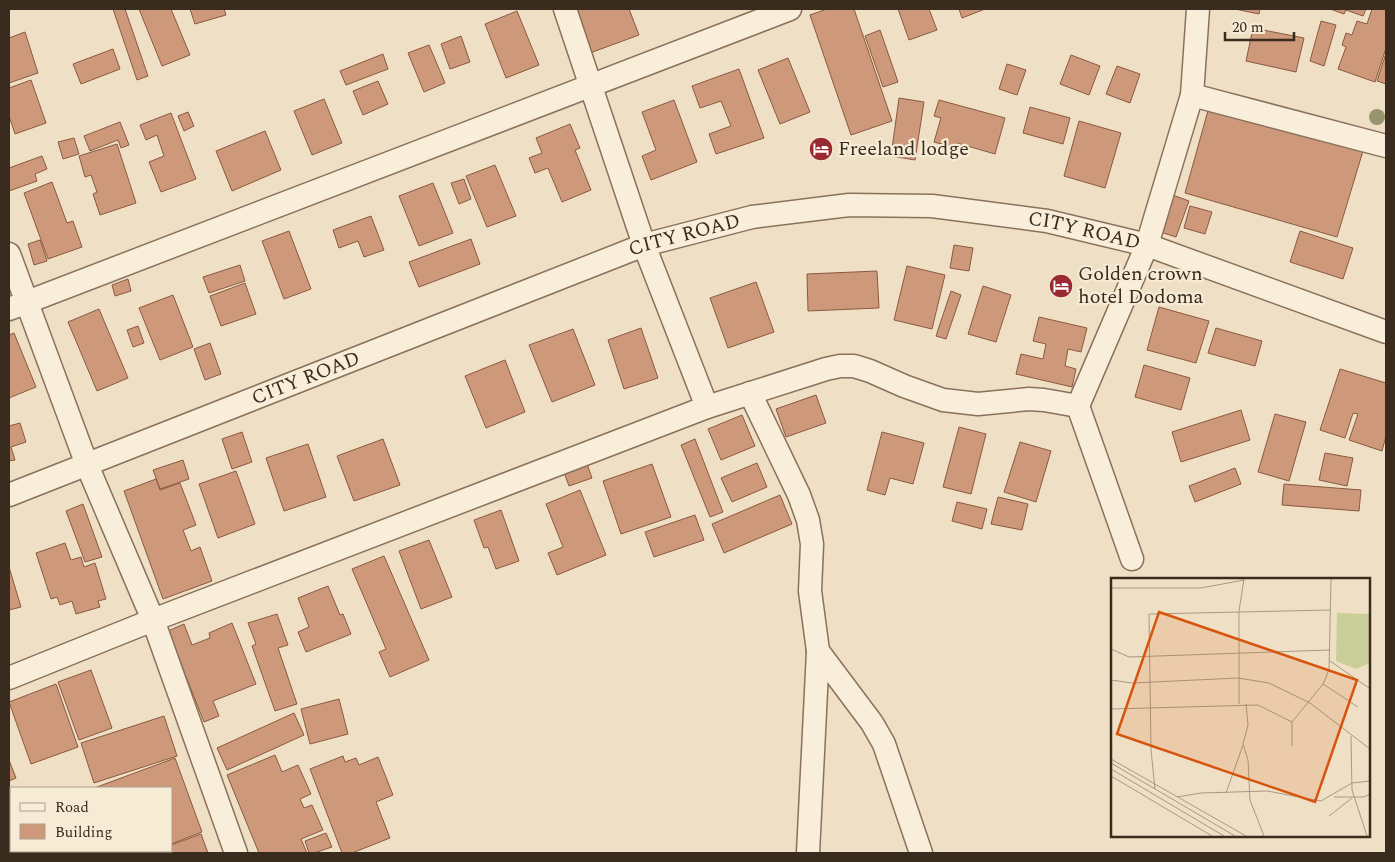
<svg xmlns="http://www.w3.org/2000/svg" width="1395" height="862" font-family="Spectral,serif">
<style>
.building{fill:#ce987a;stroke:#8a5940}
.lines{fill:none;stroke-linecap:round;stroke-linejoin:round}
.minor-casing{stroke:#8a715b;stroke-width:25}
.minor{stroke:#f9eed9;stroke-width:22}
.tree{fill:#96956d}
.labels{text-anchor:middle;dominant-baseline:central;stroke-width:4.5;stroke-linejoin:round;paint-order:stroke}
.poi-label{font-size:20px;fill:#3a2b1f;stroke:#f6ebd5;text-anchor:start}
.street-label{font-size:20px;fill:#3a2b1f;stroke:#f6ebd5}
.inset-road{fill:none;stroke:#a79883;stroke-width:1}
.view{fill:#d7540e;fill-opacity:0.15;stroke:#d7540e;stroke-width:2.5}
.inset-edge{fill:none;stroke:#3a2b1f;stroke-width:2.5}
</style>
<rect width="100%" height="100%" fill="#efe0c5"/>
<!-- building -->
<g class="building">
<polygon points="113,9 125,9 148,76 137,80"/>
<polygon points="139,9 171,9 190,55 162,66"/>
<polygon points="190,9 224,9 226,15 195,24"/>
<polygon points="574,9 629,9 639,35 590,53"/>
<polygon points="827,9 854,9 892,121 851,135 810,15"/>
<polygon points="898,9 929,9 937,30 909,40"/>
<polygon points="959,9 985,9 962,18"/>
<polygon points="1235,9 1260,9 1259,14"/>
<polygon points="1330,9 1366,9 1363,16 1346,10 1344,14"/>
<polygon points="1372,9 1386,9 1386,48 1375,82 1338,69 1346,47 1342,45 1346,33 1352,35 1357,21 1367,24"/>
<polygon points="517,11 539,65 506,78 485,24"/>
<polygon points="1321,21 1336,25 1324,66 1310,61"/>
<polygon points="1253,28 1304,38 1296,72 1246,61"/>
<polygon points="880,30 898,82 883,87 865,36"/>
<polygon points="25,32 38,73 9,83 9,38"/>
<polygon points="461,36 470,62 450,69 441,44"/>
<polygon points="429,45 445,83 424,92 408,53"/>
<polygon points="113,49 120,69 81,84 73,64"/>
<polygon points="1386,53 1386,84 1377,81"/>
<polygon points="383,54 388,69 346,85 340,71"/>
<polygon points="1071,55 1100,66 1089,95 1060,84"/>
<polygon points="788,58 810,112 780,124 758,70"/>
<polygon points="1007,64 1026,70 1017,95 999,89"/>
<polygon points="1117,66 1140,74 1130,103 1106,94"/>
<polygon points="739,69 764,138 716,154 709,134 731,126 721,101 700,108 692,86"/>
<polygon points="31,80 46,123 15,134 9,116 9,88"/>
<polygon points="378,81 388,104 363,115 353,91"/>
<polygon points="899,98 924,102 915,160 891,156"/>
<polygon points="324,99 342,143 312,155 294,111"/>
<polygon points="674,100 697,162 651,180 642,156 656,150 642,112"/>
<polygon points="939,100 1005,118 995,154 957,143 956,148 934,142 941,118 934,116"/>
<polygon points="1030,107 1070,118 1063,144 1023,133"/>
<polygon points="1209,107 1363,151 1337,237 1185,193"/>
<polygon points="188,112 194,126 184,131 178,116"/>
<polygon points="171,113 196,179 161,192 149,162 164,156 157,135 146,140 140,125"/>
<polygon points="1079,121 1121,133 1105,188 1064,176"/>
<polygon points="120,122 129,145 121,148 118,140 90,151 84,136"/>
<polygon points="570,124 580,148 575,150 591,190 562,202 548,168 535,173 529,158 542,153 536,138"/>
<polygon points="265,131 281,170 232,191 216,151"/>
<polygon points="74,138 79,154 63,159 58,142"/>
<polygon points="117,144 136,203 100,215 93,194 97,192 91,175 85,177 79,156"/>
<polygon points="42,156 47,169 35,174 37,181 9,191 9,168"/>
<polygon points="495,165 516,216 487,227 466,176"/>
<polygon points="464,179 471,199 459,204 451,183"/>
<polygon points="52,182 67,223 73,221 82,247 48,259 24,193"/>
<polygon points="433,183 453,233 419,246 399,196"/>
<polygon points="1170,194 1189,201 1176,237 1157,231"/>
<polygon points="1190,206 1212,212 1205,234 1184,228"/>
<polygon points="371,216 384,250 364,257 358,241 339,248 333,230"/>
<polygon points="289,231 311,289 284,299 262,241"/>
<polygon points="1300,231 1353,248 1343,279 1290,262"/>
<polygon points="471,239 480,264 419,287 409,262"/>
<polygon points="40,240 47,261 34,265 28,244"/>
<polygon points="954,245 973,248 969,271 950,268"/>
<polygon points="240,265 245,281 209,293 203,277"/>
<polygon points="907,266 945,275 932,329 894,320"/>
<polygon points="877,271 879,308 808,311 807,274"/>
<polygon points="128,279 131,291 115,296 112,285"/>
<polygon points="756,282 774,332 728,348 710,298"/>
<polygon points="245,283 256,314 221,326 210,296"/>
<polygon points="983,286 1011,295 996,342 968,334"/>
<polygon points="951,291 961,295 946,339 936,336"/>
<polygon points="173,295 193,347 160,360 139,308"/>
<polygon points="1159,307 1209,321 1196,363 1147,350"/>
<polygon points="99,309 128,378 97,391 68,322"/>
<polygon points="1039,317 1087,328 1081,352 1068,349 1065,366 1076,369 1072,387 1016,374 1021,354 1043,359 1046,344 1033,341"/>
<polygon points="138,326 144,343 133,347 127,330"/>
<polygon points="641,328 658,378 624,389 608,340"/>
<polygon points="1216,328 1262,341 1255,366 1208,353"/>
<polygon points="573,329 595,385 552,402 529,345"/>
<polygon points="14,333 36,387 9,398 9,335"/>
<polygon points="210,343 221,374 205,380 194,349"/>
<polygon points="505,360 525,412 486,428 465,376"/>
<polygon points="1144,365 1190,378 1181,410 1135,397"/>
<polygon points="1340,369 1386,383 1386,436 1382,451 1349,440 1358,414 1353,413 1345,438 1320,430"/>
<polygon points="816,395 826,423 786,437 776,409"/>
<polygon points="1241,410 1250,440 1181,462 1172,432"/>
<polygon points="1275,414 1306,422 1289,481 1258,472"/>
<polygon points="742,415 755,446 721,460 708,429"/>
<polygon points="20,423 26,442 11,447 15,460 9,461 9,426"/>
<polygon points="959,427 986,434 971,494 943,487"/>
<polygon points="242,432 252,462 232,469 222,439"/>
<polygon points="882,432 924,443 913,484 890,478 885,495 867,490"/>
<polygon points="383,439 400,485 354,501 337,456"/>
<polygon points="695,439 723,512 710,517 681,445"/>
<polygon points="1020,442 1051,451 1036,502 1004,492"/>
<polygon points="308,444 326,497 284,511 266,458"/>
<polygon points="1325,453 1353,458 1347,486 1319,480"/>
<polygon points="183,460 189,479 160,489 153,470"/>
<polygon points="586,461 592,478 569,486 563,470"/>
<polygon points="757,463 767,487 732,502 721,478"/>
<polygon points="652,464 671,517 621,534 603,481"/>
<polygon points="1235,468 1241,484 1195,502 1189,486"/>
<polygon points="236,471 255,524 218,538 199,484"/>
<polygon points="156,479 160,490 180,483 196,525 183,530 191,551 200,547 212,581 163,599 124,491"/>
<polygon points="1284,484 1361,490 1359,511 1282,505"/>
<polygon points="580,490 606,555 557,575 548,553 563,547 546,504"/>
<polygon points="780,495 792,524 724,553 712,524"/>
<polygon points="998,497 1028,504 1022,530 991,524"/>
<polygon points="957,502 987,509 982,529 952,521"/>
<polygon points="83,504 102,557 85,562 66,511"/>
<polygon points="501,510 519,561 496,569 488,547 484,548 474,520"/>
<polygon points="695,515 704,540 654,557 645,532"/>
<polygon points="429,540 452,597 421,609 399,551"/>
<polygon points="65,543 71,560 81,557 84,567 95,563 106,599 98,601 100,607 76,614 72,601 60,605 57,597 51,599 36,553"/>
<polygon points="384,556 429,660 390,677 379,652 386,649 352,569"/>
<polygon points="9,567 21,607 9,610"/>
<polygon points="328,586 340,615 343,614 351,634 306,652 298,632 309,627 298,598"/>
<polygon points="277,614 288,645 278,648 297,704 275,711 252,646 256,644 248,623"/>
<polygon points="232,623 256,684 213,701 219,716 204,722 168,631 184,624 192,645 210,638 209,633"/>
<polygon points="91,670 112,728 79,740 58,682"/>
<polygon points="56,684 78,747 31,764 9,702"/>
<polygon points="339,699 348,734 310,744 301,709"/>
<polygon points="294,713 304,735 227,770 217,748"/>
<polygon points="164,716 177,756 94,783 81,743"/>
<polygon points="275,755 282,772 298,765 311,794 300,799 304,808 312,805 323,830 301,839 307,853 259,853 227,775"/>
<polygon points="343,756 345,762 356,758 359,765 378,757 393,795 376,802 390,838 352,853 342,853 310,769"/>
<polygon points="175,758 202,832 171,844 171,788 97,788 97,787"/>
<polygon points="9,760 16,778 9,781"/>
<polygon points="326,833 332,847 314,853 309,853 305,841"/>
<polygon points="201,834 208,853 162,853 161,851 171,851 171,845"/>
<polygon points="11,841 11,851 33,851 34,853 9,853 9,842"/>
<polygon points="55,851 81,851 81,853 56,853"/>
<polygon points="93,851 121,851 122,853 86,853"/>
</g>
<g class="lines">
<!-- minor casing -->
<g class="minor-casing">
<g id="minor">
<polyline points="565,9 644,245 707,407"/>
<polyline points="1192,95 1386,146"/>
<polyline points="9,254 87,465 153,620 236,853"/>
<polyline points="9,309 790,9"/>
<polyline points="750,393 799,495 808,520 812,544 810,591 818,651 872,723 884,744 921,853"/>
<path id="s1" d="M9,495L644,245L752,217L849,205L932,206L1047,221L1147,245L1386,332"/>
<polyline points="1132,559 1078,406 1147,245 1192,95 1198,9"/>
<polyline points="9,678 153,620 707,407 826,369 840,366 854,366 870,371 904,386 943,400 978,404 1029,399 1044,400 1078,406"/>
<polyline points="808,853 818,651"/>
</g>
</g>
<!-- minor -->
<use href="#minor" class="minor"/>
</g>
<!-- trees -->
<circle class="tree" cx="1377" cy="117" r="8"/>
<!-- icons -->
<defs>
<g id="hotel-disc" transform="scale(1.25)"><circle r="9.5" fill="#9a2a31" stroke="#f6ebd5"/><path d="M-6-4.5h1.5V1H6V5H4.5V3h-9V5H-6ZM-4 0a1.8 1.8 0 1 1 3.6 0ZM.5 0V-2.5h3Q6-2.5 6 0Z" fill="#fff"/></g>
</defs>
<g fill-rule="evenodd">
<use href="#hotel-disc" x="821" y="149"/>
<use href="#hotel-disc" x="1061" y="286"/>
</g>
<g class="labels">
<!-- poi labels -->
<g class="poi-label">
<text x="838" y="149">Freeland lodge</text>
<text x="1078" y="274">Golden crown<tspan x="1078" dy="23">hotel Dodoma</tspan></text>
</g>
<!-- street labels -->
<g class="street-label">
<text stroke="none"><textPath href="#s1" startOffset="1129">CITY ROAD</textPath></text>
<text stroke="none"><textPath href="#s1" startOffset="724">CITY ROAD</textPath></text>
<text stroke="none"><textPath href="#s1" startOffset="319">CITY ROAD</textPath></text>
</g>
</g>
<!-- overview -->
<g transform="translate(1111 578)">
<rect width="259" height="259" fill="#efe0c5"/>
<path d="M226,35L259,36V85L245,91L225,83Z" fill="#cace99"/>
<path class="inset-road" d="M0,10H90L133,2M0,71L18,79L218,72M219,83L258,110M0,102L21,105L127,100L158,105L199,125L259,171M212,106L247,129M128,126V33L133,1M135,126L137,147L132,166L137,182L139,222L153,258M0,131L147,127L181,144M240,158L241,212L256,258M181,168V144L212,106L218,92L220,1M0,181L135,258M0,185L124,258M0,191L113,258M0,198L101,258M44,211L40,172L38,36L219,32M115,215L132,167M66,219L90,215L156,213L210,223L241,205L259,203M223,219H253L259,216M218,238L241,220"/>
<path class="view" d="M48,34L246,102L204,224L6,156Z"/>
<rect width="259" height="259" class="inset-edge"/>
</g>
<!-- border -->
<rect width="1395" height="862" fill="none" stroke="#3a2b1f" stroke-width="20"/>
<!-- legend -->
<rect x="10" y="787" width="162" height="65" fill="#f6ebd5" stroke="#ab9e8c"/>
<rect x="20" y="803" width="25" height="8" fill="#f9eed9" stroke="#ab9e8c"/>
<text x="55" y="812" font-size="15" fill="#3a2b1f">Road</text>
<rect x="20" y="824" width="25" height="15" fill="#ce987a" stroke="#ab9e8c"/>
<text x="55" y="837" font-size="15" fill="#3a2b1f">Building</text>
<!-- scale -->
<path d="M1225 32v8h69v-8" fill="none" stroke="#3a2b1f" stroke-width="2.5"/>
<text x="1232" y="32" font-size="15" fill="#3a2b1f" stroke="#f6ebd5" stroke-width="4" paint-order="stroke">20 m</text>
</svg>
